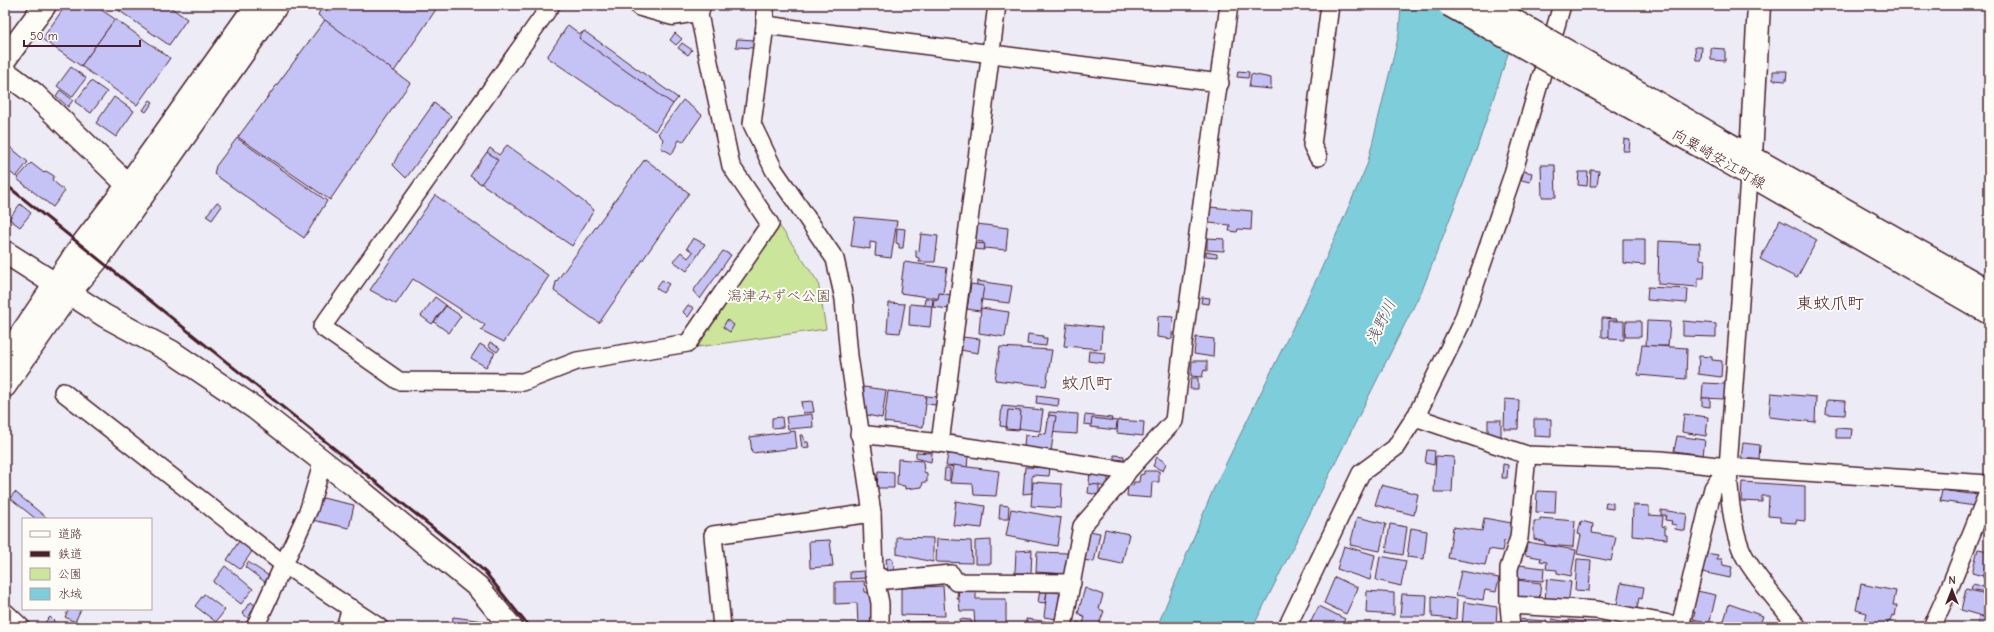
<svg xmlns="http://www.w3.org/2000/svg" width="1994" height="632" font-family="'Comic Neue','Klee One',sans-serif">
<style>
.green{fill:#cbe59b;stroke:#8a8263}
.water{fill:#7ecddb;stroke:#698795}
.building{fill:#c5c3f5;stroke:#4a1f2b}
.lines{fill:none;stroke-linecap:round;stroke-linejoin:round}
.street-casing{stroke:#4a1f2b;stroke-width:20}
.secondary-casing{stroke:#4a1f2b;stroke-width:25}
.street{stroke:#fdfcf7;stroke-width:17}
.secondary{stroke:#fdfcf7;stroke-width:22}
.rail{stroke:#4a1f2b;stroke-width:3}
.secondary-bridge-casing{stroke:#4a1f2b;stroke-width:25;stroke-linecap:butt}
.secondary-bridge{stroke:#fdfcf7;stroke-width:22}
.labels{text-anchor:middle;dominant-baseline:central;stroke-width:4;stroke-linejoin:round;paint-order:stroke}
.street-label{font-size:15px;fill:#4a1f2b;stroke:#fdfcf7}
.park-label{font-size:15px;fill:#6a5047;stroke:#fdfcf7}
.water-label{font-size:16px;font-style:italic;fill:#5a5360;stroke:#fdfcf7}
.quarter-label{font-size:17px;fill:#4a1f2b;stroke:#fdfcf7}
</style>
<rect width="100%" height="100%" fill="#ecebf6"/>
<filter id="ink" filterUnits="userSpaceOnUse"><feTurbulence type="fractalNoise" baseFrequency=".025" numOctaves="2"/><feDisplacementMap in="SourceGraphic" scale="8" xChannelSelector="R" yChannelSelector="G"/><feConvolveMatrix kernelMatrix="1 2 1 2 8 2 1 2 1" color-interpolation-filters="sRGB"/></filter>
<g filter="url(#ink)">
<!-- green -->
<polygon class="green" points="779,225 818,282 826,329 697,347"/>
<!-- water -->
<polygon class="water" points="1401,5 1524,5 1476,151 1423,288 1253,627 1157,627 1213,490 1319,274 1367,165 1399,34"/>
<!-- building -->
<g class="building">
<polygon points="66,5 94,5 115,19 81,66 42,39"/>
<polygon points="111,5 167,5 187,19 169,45"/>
<polygon points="322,5 439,5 393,73 318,15"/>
<polygon points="115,19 170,58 137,105 81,66"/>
<polygon points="325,20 410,83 330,200 238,137"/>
<polygon points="568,25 580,34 583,32 677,98 655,131 547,57"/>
<polygon points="584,31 678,98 673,104 579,38"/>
<polygon points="675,33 682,39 676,45 670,40"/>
<polygon points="737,39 755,40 754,48 736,47"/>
<polygon points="682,43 692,50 688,55 678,48"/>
<polygon points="1695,47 1702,47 1701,60 1696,60"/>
<polygon points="1711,48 1725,49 1725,61 1711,60"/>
<polygon points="71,67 86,78 72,97 57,86"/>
<polygon points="1238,71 1249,72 1248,78 1237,77"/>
<polygon points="1773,71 1787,71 1786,81 1773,80"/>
<polygon points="1251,74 1271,78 1271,89 1249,87"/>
<polygon points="91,81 107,92 91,113 75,102"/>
<polygon points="60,90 73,100 68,107 56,96"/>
<polygon points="114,97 134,111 116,137 96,123"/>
<polygon points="150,100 153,102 146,112 143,110"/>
<polygon points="683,100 702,115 683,142 679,140 672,154 661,148 663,139 658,134"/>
<polygon points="434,103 451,116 406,178 393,165 399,153"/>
<polygon points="237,138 327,201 304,238 214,174 216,166"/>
<polygon points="1624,139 1630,140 1629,151 1623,151"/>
<polygon points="5,143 28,162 16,177 5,168"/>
<polygon points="507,145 560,183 594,210 572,246 479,182 472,175 490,148 499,155"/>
<polygon points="487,152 498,160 481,184 470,176"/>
<polygon points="645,159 689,193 599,323 554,291 556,282"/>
<polygon points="31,163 44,173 46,171 54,176 52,180 65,191 53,207 17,179"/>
<polygon points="1541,165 1555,165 1556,197 1542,197"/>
<polygon points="1591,170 1599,171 1597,186 1590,186"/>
<polygon points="1524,171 1532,173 1530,182 1521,180"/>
<polygon points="1579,172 1588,172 1587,186 1578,185"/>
<polygon points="435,195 549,276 504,342 481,330 485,325 413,279 396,304 370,290"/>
<polygon points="217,202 222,206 212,220 206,216"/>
<polygon points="20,204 31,213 20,227 9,219"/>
<polygon points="1210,207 1252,211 1251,230 1238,229 1237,232 1229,231 1230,225 1209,223"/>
<polygon points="855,217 897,221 891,258 875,256 876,243 870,242 870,249 851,246"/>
<polygon points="1780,220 1817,240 1797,278 1760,259"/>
<polygon points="977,224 1008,228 1006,250 984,248 983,242 976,241"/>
<polygon points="897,228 905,229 903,248 899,248 899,244 896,243"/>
<polygon points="921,234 938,236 935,262 919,262 919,258 916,257 916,250 919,251"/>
<polygon points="693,238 705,244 687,271 673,261 681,252 688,258 693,252 687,248"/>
<polygon points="1207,238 1224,239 1224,251 1207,250"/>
<polygon points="1623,239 1645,239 1645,265 1623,263"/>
<polygon points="1659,241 1700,243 1700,259 1705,260 1704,278 1698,278 1698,287 1658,284"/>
<polygon points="974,243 985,244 984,250 974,249"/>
<polygon points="723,251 731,255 700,299 693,291"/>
<polygon points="1206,252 1217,254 1217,257 1206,256"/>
<polygon points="904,262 947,268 942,299 900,293"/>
<polygon points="662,280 669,284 663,293 656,288"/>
<polygon points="977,281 1012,286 1009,303 976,299"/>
<polygon points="971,284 984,286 980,311 967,309"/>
<polygon points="1648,287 1688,289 1687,303 1647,300"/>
<polygon points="939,293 951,295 949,309 933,307 934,299 938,300"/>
<polygon points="435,297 446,305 432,324 421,316"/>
<polygon points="1202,297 1210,298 1209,304 1201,303"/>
<polygon points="925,298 933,299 932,308 924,307"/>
<polygon points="889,303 905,304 900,333 887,332"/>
<polygon points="910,304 932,306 930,327 909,325"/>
<polygon points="688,305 694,308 688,317 683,312"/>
<polygon points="446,306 461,316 449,333 434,322"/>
<polygon points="981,308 1009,312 1005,337 979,333"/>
<polygon points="1158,316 1173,317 1172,339 1157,337"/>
<polygon points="1602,318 1617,319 1616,338 1602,337"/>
<polygon points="727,320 734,325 730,332 723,327"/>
<polygon points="1609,321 1624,321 1624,340 1609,339"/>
<polygon points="1626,321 1641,321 1641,337 1625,337"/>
<polygon points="1647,321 1670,322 1668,346 1646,346"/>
<polygon points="1683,321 1716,324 1716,337 1683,336"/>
<polygon points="1067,323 1102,327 1101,349 1064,346"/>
<polygon points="1028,334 1043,336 1043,338 1047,338 1046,346 1027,344"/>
<polygon points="962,337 980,339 978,353 960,350"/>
<polygon points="1196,337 1214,339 1213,357 1194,354"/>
<polygon points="490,342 500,348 497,352 488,346"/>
<polygon points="480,344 495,353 486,367 471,358"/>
<polygon points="1642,345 1687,348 1686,379 1638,375"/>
<polygon points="1000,347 1052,350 1046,386 995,380"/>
<polygon points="1089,351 1105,353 1104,363 1088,361"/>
<polygon points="1699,356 1712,357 1712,360 1722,361 1721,377 1698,374"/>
<polygon points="1192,361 1207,361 1207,371 1204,370 1202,377 1191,376"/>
<polygon points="1191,378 1198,378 1198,389 1190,389"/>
<polygon points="1703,383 1726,384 1725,399 1702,398"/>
<polygon points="864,387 886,390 882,418 862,414"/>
<polygon points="888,391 927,396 923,427 884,422"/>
<polygon points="1771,393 1816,397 1815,422 1769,417"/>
<polygon points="926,396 939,397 938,405 925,404"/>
<polygon points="1037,396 1059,399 1058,406 1036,403"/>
<polygon points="1702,398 1710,398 1710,407 1702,406"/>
<polygon points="1505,399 1519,400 1518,429 1504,429"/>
<polygon points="1827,400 1846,401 1845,415 1826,414"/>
<polygon points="812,401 814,412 803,413 801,402"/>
<polygon points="1002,406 1043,410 1040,431 1000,426"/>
<polygon points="1008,410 1021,411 1019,430 1006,429"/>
<polygon points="1049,412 1078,414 1077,434 1047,432"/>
<polygon points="812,414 813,427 788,429 786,417"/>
<polygon points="1684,414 1708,417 1706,436 1682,432"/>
<polygon points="1049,415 1056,416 1051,451 1024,447 1025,435 1038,436 1039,433 1046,434"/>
<polygon points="1085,415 1112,418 1110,427 1084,424"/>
<polygon points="782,417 783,427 772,428 772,418"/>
<polygon points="1092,418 1117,421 1116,430 1091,427"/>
<polygon points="1534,419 1551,419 1551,437 1534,436"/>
<polygon points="1118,420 1144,422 1143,436 1117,433"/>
<rect x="1488" y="420" width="13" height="19"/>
<polygon points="1836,428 1852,429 1851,438 1836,438"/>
<polygon points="795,431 797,448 752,453 750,437"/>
<polygon points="800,435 803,435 805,442 808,442 809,447 802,448"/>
<polygon points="1677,436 1705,440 1703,455 1674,451"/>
<polygon points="1743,443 1760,445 1759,460 1741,458"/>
<polygon points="1427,450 1435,451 1434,465 1425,463"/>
<polygon points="916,452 932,453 931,462 916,458"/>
<polygon points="948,454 968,456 967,468 946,466"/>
<polygon points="1114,455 1124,456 1124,460 1114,459"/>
<polygon points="1436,456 1454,457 1452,492 1434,492"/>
<polygon points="1157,457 1166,463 1163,471 1153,466"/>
<polygon points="898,459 923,461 924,472 927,473 927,482 923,482 922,487 905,489 905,486 897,485"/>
<polygon points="1503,464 1508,465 1507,478 1502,478"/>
<polygon points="953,465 999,471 996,496 974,495 973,484 950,483"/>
<polygon points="1025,467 1050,468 1049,476 1032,475 1032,493 1023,494"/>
<polygon points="945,468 950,468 950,480 944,481"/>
<polygon points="878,471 894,472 894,488 877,488"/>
<polygon points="1090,471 1108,473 1108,487 1089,484"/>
<polygon points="1144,471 1159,471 1159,482 1152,482 1151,498 1127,496 1128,485 1133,486 1134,482 1139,482 1140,475 1144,474"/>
<polygon points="1033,482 1062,484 1061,508 1031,506"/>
<polygon points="1742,482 1805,486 1805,521 1796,520 1796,523 1780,522 1780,517 1768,516 1769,496 1762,496 1762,502 1741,501"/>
<polygon points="1089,484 1099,485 1099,495 1088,493"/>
<polygon points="1381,485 1418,494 1414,515 1375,505"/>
<polygon points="1942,490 1977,495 1975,506 1940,501"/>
<polygon points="1537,491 1556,492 1555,513 1536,512"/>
<polygon points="15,492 48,519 36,519 10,498"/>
<polygon points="318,497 354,505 349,528 312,520"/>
<polygon points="956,501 985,506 982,528 953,525"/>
<polygon points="1606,502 1613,503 1613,509 1605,508"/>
<polygon points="1000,505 1009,506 1008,519 999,519"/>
<polygon points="1633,505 1649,506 1649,515 1663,516 1662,526 1665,527 1665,534 1667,534 1667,539 1632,536"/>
<polygon points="1011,509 1061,518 1057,546 1006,536"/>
<polygon points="1661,510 1687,514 1685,531 1675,529 1676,525 1671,524 1672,521 1665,520 1666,515 1661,515"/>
<polygon points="1357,517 1386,524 1380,551 1350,545"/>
<polygon points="1484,518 1517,524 1514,543 1504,541 1502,551 1489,549 1485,565 1448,558 1453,527 1482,531"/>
<polygon points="1540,518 1575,521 1573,547 1545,545 1545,542 1534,539 1534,521 1540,521"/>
<polygon points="1581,521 1593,524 1592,533 1616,537 1611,561 1577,554 1581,535 1578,534"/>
<polygon points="1390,524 1407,527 1403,555 1386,552"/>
<polygon points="1411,528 1427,531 1424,559 1407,557"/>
<polygon points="1105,529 1129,534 1122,564 1099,559"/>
<polygon points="1089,531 1100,533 1094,562 1084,560"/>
<polygon points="897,537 933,538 933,562 897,554"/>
<polygon points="937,539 971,541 972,563 936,562"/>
<polygon points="830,540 833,566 810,568 809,541"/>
<polygon points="991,540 991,564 975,564 975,541"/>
<polygon points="239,541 253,550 240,569 227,560"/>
<polygon points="1527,542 1576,550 1571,576 1557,573 1557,570 1546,569 1547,562 1540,561 1541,558 1525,555"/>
<polygon points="1344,546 1375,555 1370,580 1337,569"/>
<polygon points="1978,549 1989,551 1983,576 1972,573"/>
<polygon points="1032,550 1031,573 1015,573 1016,551"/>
<polygon points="1037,552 1068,553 1065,574 1036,572"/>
<polygon points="1705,553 1718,555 1717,559 1722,559 1723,565 1732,567 1730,578 1702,572"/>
<polygon points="1380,556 1406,561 1401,586 1376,580"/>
<polygon points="1988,557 1989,558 1989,579 1983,578"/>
<polygon points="892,558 895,572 888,573 886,559"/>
<polygon points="1577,559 1591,560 1589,591 1575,590"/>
<polygon points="248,562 269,576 265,582 245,567"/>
<polygon points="1519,565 1544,568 1543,581 1517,579"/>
<polygon points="225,566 253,589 241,604 213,582"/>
<polygon points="864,571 865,578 850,579 850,572"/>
<polygon points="1461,571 1499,578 1496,592 1485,590 1483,600 1456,595"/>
<polygon points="1335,577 1358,588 1346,614 1324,603"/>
<polygon points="1547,579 1571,582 1568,605 1545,600"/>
<polygon points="1516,580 1541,583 1538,608 1512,604"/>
<polygon points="864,581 865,592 872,593 872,623 858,624 857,603 835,604 835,582"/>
<polygon points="1621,583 1644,587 1642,599 1639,598 1636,614 1616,610"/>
<polygon points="958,584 976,584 975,599 957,599"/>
<polygon points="1861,584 1896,591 1893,605 1897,605 1895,616 1892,615 1890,622 1888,621 1887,626 1865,621 1867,613 1856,610"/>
<polygon points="1973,584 1989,588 1989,593 1971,589"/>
<polygon points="943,586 945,616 901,615 901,588"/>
<polygon points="1085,588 1103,595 1099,609 1104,611 1098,627 1075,627 1077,622 1083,624 1085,617 1078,613"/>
<polygon points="958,589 976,589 976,599 1006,599 1006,626 975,626 974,611 960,611"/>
<polygon points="1966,589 1989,595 1989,618 1961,610"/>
<polygon points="1040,590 1047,591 1045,603 1038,602"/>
<polygon points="1047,591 1060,593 1057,619 1044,617"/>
<polygon points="1367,591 1394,593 1394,615 1366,613"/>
<polygon points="1697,591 1716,595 1709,625 1702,624 1703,621 1693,619 1695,612 1692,612"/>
<polygon points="204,594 225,610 216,622 195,606"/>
<polygon points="1402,594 1427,595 1426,616 1400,616"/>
<polygon points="1432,596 1457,599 1456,619 1432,617"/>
<polygon points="251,602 258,608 249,619 242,613"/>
<polygon points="1464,602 1497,607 1496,627 1462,627"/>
<polygon points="1729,604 1763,616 1759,627 1718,627 1720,623 1723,624"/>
<polygon points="1319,606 1345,619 1341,627 1308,627"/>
<polygon points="69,609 81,609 75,622 65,617"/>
<polygon points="1979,616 1989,618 1989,627 1977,627"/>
<polygon points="50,617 60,627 40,627"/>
<polygon points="453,617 484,621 483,627 452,627"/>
<polygon points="960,619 971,620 972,627 960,627"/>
<polygon points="1026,619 1059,623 1058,627 1026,627"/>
<polygon points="1516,619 1547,621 1546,627 1515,627"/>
<polygon points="1552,619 1568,622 1567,627 1551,627"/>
<polygon points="1569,620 1585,622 1584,625 1597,627 1568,627"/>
<polygon points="1691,620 1698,622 1698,624 1705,627 1690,627"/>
<polygon points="947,621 947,627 902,627 902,622"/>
</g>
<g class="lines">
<!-- street casing -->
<g class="street-casing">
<g id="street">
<polyline points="551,5 322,327 399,381 523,382 577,361 688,343 770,224 731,166 698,10"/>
<polyline points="765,5 765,25 752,124 774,170 835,259 844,299 849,356 872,513 874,574 880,603 880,627"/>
<polyline points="765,25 1220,83"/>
<polyline points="1318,157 1312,145 1330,5"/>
<path d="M1750,164L1728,467C1729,495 1732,536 1746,559C1761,584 1781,605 1798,627"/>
<polyline points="63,392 282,563 379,627"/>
<polyline points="1415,417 1527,455 1661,460 1728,467 1989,484"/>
<polyline points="859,434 940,443 997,5"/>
<polyline points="940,443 1128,471"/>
<polyline points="1527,455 1519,538 1509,568 1509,605 1597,610 1665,623 1675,627"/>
<polyline points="874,574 886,580 951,574 956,582 1072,583"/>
<polyline points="1509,605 1511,627"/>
<polyline points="5,612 21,627"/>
<polyline points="255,627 309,509 323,461"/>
<polyline points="345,627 351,608"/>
<polyline points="722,627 713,535 872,513"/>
<polyline points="1063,627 1082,526 1123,479 1128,471 1174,421 1183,344 1229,5"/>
<polyline points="1287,627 1361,473 1395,448 1417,414 1463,320 1512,177 1562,5"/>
<polyline points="1680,627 1713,488 1728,467"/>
<polyline points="1932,627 1949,589 1989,490"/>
</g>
</g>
<!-- secondary casing -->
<g class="secondary-casing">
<g id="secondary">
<polyline points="641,5 673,14 698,10 697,5"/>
<polyline points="5,59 45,5"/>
<polyline points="5,72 33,93 128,185 140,194"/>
<polyline points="1725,142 1989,291"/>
<polyline points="1751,156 1759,5"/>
<polyline points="1719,157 1989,313"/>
<polyline points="5,252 105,316 172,352 256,409 361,491 478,587 511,627"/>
<polyline points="5,358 81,246 128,185 256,5"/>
<polyline points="5,386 69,293 98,259 277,5"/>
</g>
</g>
<!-- street -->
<use href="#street" class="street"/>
<!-- secondary -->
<use href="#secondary" class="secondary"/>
<!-- rail -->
<polyline class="rail" points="5,184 463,552 485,572 529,627"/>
<!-- secondary-bridge casing -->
<g class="secondary-bridge-casing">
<g id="secondary-bridge">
<polyline points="1449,5 1719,157"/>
<polyline points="1487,5 1725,142"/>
</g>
</g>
<!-- secondary-bridge -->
<use href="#secondary-bridge" class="secondary-bridge"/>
</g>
</g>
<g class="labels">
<!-- street labels -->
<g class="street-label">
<text transform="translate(1719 159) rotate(30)">向粟崎安江町線</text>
</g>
<!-- park labels -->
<g class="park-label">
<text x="779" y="296">潟津みずべ公園</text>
</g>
<!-- water labels -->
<g class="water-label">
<text transform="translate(1381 322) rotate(-64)">浅野川</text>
</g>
<!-- quarter labels -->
<g class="quarter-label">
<text x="1830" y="303">東蚊爪町</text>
<text x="1087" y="383">蚊爪町</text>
</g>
</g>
<!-- margin -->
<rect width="1994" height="632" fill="none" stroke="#fdfcf7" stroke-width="20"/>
<rect x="10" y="10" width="1974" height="612" fill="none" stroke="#4a1f2b" stroke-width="1.5" filter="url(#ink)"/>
<!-- legend -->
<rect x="22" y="518" width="130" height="92" fill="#fdfcf7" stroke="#b5a4a5"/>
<rect x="30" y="531" width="20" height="6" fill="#fdfcf7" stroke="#b5a4a5"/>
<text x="58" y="538" font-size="12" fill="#4a1f2b">道路</text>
<rect x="30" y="551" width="20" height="6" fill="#4a1f2b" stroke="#b5a4a5"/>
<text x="58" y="558" font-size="12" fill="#4a1f2b">鉄道</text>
<rect x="30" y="568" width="20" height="12" fill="#cbe59b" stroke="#b5a4a5"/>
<text x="58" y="578" font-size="12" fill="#4a1f2b">公園</text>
<rect x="30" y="588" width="20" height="12" fill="#7ecddb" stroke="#b5a4a5"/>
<text x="58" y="598" font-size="12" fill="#4a1f2b">水域</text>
<!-- north arrow -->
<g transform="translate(1952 590)" stroke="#fdfcf7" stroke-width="3" paint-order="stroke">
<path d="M0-3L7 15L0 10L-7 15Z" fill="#4a1f2b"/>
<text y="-6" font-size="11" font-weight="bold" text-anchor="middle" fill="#4a1f2b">N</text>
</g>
<!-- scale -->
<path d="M24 40v6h116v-6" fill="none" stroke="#4a1f2b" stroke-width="2"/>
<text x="30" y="40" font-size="12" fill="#4a1f2b" stroke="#fdfcf7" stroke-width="3" paint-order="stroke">50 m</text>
</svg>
